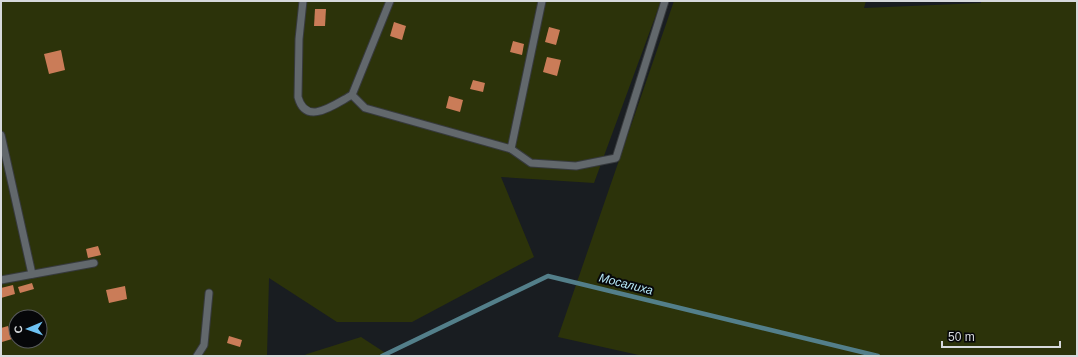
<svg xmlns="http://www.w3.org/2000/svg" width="1078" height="357" font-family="Helvetica,sans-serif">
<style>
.green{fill:#2c330a;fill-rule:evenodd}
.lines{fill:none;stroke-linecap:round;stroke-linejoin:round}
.stream{stroke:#537f8a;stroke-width:4.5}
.building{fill:#ca7c58}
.service-casing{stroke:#373a3d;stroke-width:9}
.service{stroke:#62686c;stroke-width:7}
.labels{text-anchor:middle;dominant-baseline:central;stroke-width:4;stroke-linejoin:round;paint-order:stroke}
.water-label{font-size:12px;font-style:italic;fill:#b5e7f6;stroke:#060709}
</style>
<rect width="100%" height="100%" fill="#191d21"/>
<!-- green -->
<g class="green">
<path d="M1,1H661L594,183L501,177L534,257L412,322H337L269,278L267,356H1ZM16,317H40V341H16Z"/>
<polygon points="674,1 866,1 864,8 981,3 981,1 1077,1 1077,356 643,356 558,337"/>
<polygon points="361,337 390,356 303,356 307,354"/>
</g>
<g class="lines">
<!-- stream -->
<polyline class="stream" points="382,356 548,276 878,356"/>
</g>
<!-- building -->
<g class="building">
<polygon points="315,9 326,9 325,26 314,26"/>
<polygon points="394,22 406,26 402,40 390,36"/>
<polygon points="549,27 560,30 556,45 545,42"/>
<polygon points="513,41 524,44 522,55 510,52"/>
<polygon points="61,50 65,70 49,74 44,54"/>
<polygon points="547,57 561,60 557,76 543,72"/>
<polygon points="473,80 485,83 483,92 470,89"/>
<polygon points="449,96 463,100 460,112 446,108"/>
<polygon points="98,246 101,255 88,258 86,249"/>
<polygon points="32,283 34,289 20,293 18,287"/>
<polygon points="13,285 15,294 1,298 1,288"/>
<polygon points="125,286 127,299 109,303 106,290"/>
<polygon points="42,315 45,326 40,327 40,317 35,317"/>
<polygon points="8,326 12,339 2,342 1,328"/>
<polygon points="229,336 242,340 240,347 227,343"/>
</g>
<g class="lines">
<!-- service casing -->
<g class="service-casing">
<g id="service">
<path d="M303,1L299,39L298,97C306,127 335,104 352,95L390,1"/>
<polyline points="352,95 365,108 511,149 542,1"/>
<polyline points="1,135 32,274"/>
<polyline points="511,149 531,163 576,166 616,158 665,1"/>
<polyline points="1,280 94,263"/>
<polyline points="197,356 204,345 209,293"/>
</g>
</g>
<!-- service -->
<use href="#service" class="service"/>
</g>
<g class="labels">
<!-- water labels -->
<g class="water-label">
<text transform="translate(626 284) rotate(14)">Мосалиха</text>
</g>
</g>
<!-- border -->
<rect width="1078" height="357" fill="none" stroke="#d6d9dc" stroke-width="4"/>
<!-- north arrow -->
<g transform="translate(28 329) rotate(268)"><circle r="19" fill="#060709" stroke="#595b5d"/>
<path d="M0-3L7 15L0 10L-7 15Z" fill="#6ec2f3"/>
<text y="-6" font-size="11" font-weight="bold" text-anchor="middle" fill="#d6d9dc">С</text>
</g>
<!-- scale -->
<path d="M942 341v6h118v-6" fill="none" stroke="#d6d9dc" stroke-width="2"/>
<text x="948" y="341" font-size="12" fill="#d6d9dc" stroke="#060709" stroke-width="3" paint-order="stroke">50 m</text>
</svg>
